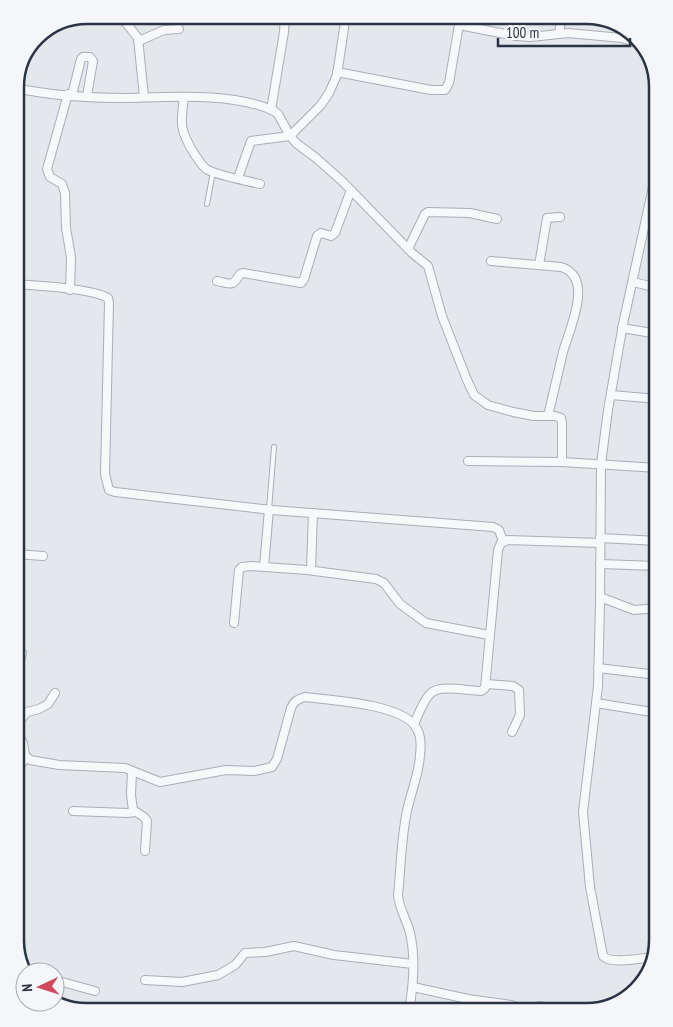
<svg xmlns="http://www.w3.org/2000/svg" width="673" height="1027" font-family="'PT Sans Narrow',sans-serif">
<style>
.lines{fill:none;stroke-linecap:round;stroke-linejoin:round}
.service-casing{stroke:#a9aeb7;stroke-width:6}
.minor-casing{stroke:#a9aeb7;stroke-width:10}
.service{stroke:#f7f8fa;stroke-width:4}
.minor{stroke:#f7f8fa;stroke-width:8}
.rim{fill:none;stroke:#2b3445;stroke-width:2.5}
</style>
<rect width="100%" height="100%" fill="#e4e7ec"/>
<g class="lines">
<!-- service casing -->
<g class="service-casing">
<g id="service">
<polyline points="207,204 213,172"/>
<polyline points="269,509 274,447"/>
</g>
</g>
<!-- minor casing -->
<g class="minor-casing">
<g id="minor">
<polyline points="122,15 126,23 138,38 144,97"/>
<polyline points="459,25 516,36 531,37 568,33 622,38 643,45"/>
<polyline points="559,33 562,15"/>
<polyline points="139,41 164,30 179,29"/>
<polyline points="337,72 431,90 445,90 449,83 459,25 459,15"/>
<path d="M15,88C48,95 92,98 126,98C170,97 233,92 274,111L278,114L290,136L296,143L316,158L342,181L412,253L428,266L442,316L467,380L474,395L488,405L513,412L534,416H555L561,418L562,423V462"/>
<polyline points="68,94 47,169 50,177 62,184 65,193 66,228 71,257 70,290"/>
<polyline points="72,95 81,59 83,57 90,57 93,61 87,96"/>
<path d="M184,97C180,125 180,131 195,155C199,160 202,167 208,170C223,177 244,180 260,184"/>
<polyline points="271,110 284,32 285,15"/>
<polyline points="238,178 251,141 290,136 321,105 329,93 337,75 346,15"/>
<polyline points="408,249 425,214 428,212 470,213 497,219"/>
<path d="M491,261L561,267C595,277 569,330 563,352C558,373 553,395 548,416"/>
<polyline points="539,265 547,218 560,217"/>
<path d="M217,281C230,284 233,287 240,274L243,273L301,283L304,279L317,236L321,233L331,236L335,233L351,190"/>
<polyline points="633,282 658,288"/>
<path d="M15,284C37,286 90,288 108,298L109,303L105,474L109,490L115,492L272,510L493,527L499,530L503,541"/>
<polyline points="622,328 658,334"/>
<polyline points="611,395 658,399"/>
<polyline points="468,461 562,462 658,468"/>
<polyline points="600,538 658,541"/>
<polyline points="15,554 43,556"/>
<polyline points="600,564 658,566"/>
<polyline points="264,567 269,509"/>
<polyline points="311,570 313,513"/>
<polyline points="600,597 634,610 658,608"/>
<polyline points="234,623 239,570 242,567 251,566 307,570 376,579 384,583 400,604 426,623 489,635"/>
<polyline points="598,668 658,675"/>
<polyline points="15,680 22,653"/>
<polyline points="486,684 513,686 519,690 520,715 512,732"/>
<polyline points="596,703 658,713"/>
<path d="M414,724C419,714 423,700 431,693C440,684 468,691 481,691L485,688L498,550L501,543L508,540L600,543"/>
<polyline points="15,727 27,712 39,709 48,704 55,693"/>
<path d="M15,729L23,743L25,755L30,760L59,765L125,768L160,782L226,770L254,771L272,767L277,759L291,708C294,701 298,699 305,697C331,700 405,704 417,729C421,736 421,747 420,755C419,774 411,792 407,811C401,838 401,867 398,895C399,909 407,920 410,933C416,959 413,986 409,1012"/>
<polyline points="15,771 26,758"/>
<polyline points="132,771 131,795 133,810 144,817 147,821 145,851"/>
<polyline points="73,811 127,813 135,812"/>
<path d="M654,957C641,958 611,965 603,956L590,887L583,812L598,686L600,603L601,464L608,410L623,324L658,164"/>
<polyline points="24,975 25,975"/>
<polyline points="55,980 95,991"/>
<polyline points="145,980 182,982 218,975 235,965 245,953 265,952 294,946 334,955 413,964"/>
<polyline points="413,987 468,999 511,1005 522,1009 541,1006"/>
</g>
</g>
<!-- service -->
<use href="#service" class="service"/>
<!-- minor -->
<use href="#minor" class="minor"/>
</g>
<!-- crop -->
<path d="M0 0H673V1027H0ZM87 24H586A63 63 0 0 1 649 87V940A63 63 0 0 1 586 1003H87A63 63 0 0 1 24 940V87A63 63 0 0 1 87 24Z" fill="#f4f6f9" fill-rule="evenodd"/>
<path class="rim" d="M87 24H586A63 63 0 0 1 649 87V940A63 63 0 0 1 586 1003H87A63 63 0 0 1 24 940V87A63 63 0 0 1 87 24Z"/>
<!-- north arrow -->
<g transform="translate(40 987) rotate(266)"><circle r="24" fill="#f4f6f9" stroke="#a4a8b1"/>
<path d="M0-4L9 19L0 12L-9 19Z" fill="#d1495b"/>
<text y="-8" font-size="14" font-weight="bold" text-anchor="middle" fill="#2b3445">N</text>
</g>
<!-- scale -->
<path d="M498 38v8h132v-8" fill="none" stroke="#2b3445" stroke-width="2.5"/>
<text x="506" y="38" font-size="15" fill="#2b3445" stroke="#f4f6f9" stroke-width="4" paint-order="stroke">100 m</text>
</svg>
